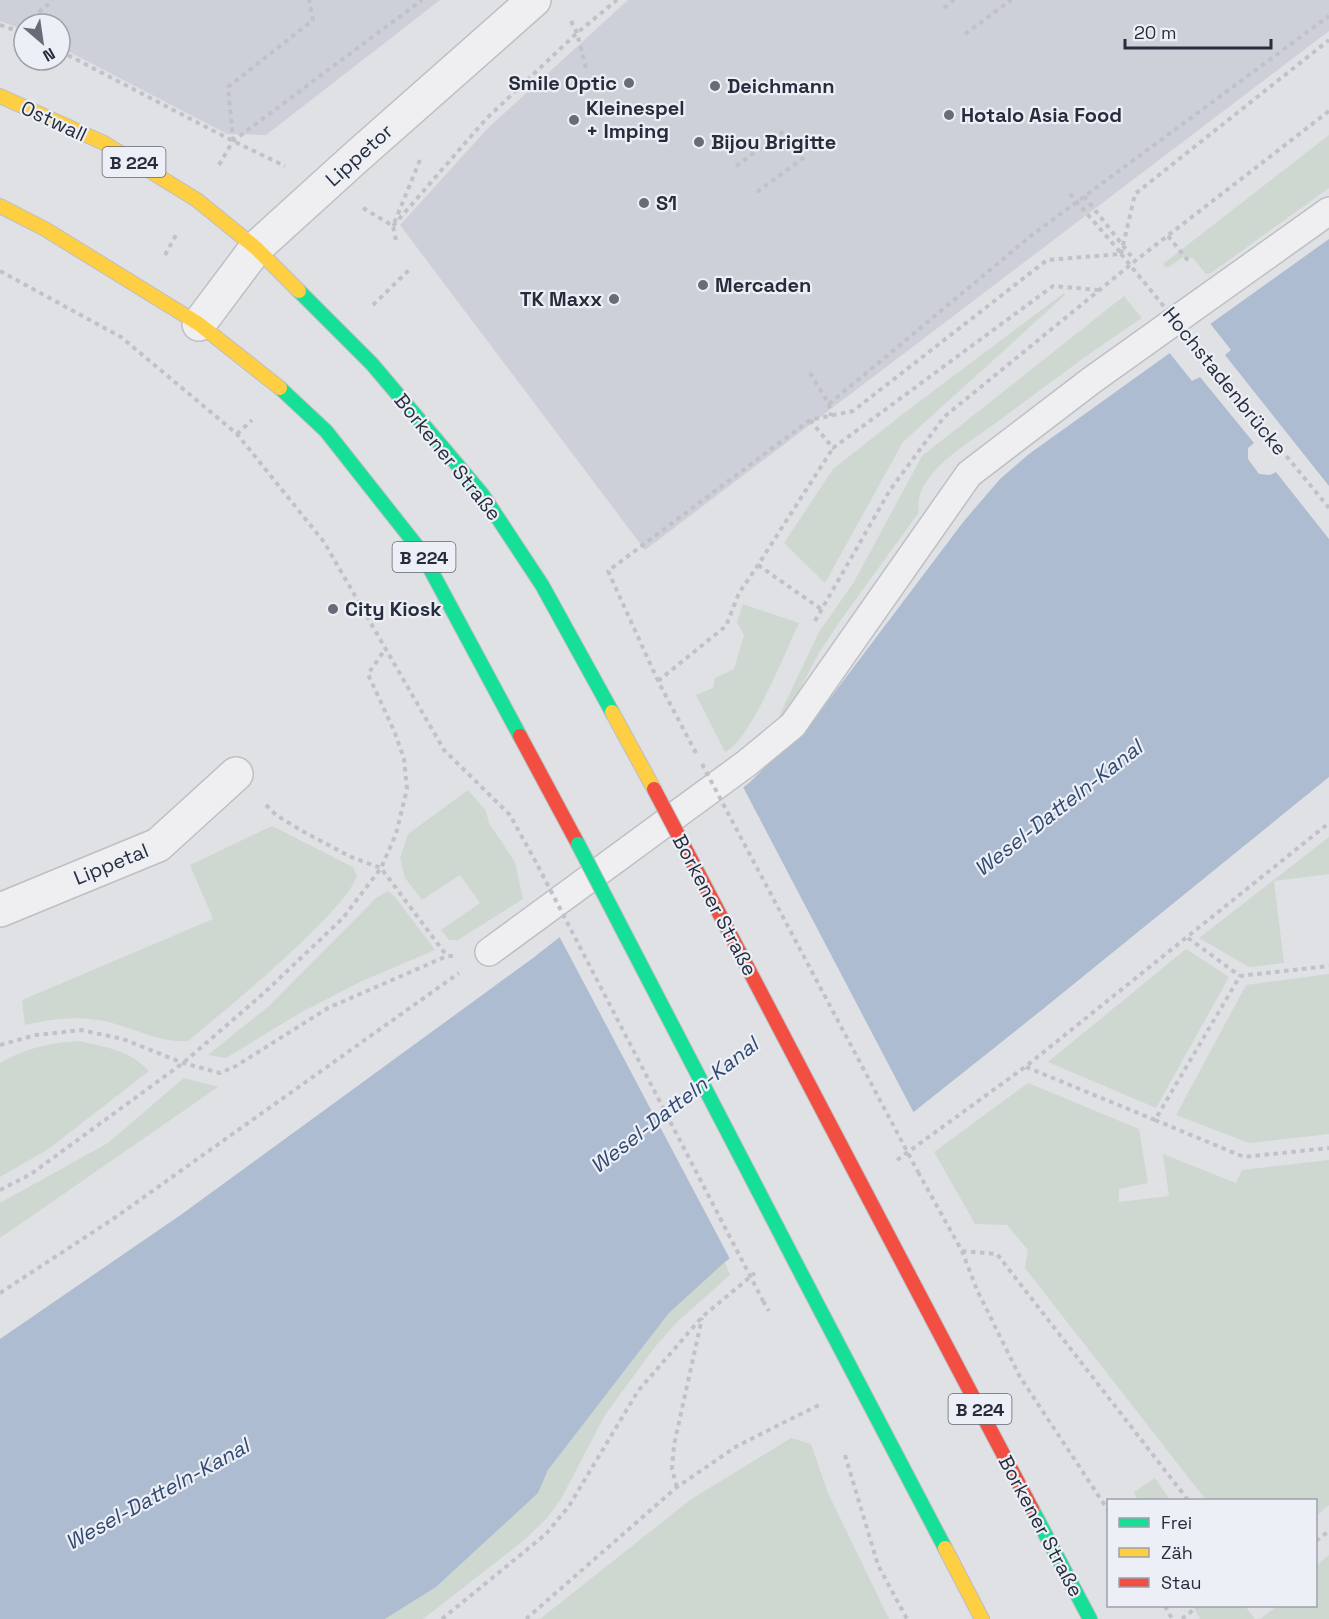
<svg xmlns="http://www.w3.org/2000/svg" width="1329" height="1619" font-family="'Space Grotesk',sans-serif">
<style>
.built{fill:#cdd0d8}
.green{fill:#cfd8d0}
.water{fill:#adbcd0}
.pier{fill:#dfe1e5}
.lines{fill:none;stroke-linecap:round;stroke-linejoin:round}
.lane-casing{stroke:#bebfc3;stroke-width:30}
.street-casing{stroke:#bebfc3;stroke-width:36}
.fast-casing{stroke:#bcbec3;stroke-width:16}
.slow-casing{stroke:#bcbec3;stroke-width:16}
.jam-casing{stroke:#bcbec3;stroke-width:16}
.path{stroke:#c1c2c8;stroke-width:4;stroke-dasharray:4.5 4.5;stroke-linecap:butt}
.lane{stroke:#efeff1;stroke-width:27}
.street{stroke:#efeff1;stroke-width:33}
.fast{stroke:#16e098;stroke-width:14}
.slow{stroke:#ffcf43;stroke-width:14}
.jam{stroke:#f24e42;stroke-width:14}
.fast-bridge-casing{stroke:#bcbec3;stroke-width:16;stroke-linecap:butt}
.jam-bridge-casing{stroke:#bcbec3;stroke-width:16;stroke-linecap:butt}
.path-bridge{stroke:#c1c2c8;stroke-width:4;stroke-dasharray:4.5 4.5;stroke-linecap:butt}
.fast-bridge{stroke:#16e098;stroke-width:14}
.jam-bridge{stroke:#f24e42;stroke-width:14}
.poi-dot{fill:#676c78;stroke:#eceff5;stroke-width:2}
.labels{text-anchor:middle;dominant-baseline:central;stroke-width:4.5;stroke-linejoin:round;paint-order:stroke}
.shield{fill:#eceff5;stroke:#626774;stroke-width:1.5}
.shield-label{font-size:18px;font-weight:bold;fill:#272d3d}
.poi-label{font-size:20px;font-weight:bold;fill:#272d3d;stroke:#eceff5;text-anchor:start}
.street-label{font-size:20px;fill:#272d3d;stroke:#eceff5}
.water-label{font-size:21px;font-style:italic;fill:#314971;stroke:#eceff5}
</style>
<rect width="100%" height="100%" fill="#dfe1e5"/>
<!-- built -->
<g class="built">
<polygon points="0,0 440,0 266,135 227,134 60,47 60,24 24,24 24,30 0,21"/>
<polygon points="628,0 1329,0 1329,31 645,550 400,225 488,128"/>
</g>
<!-- green -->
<g class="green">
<polygon points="1329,135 1329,188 1211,273 1206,274 1193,258 1183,257 1169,267 1165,267 1163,264"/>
<polygon points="1064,293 1065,295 903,442 825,583 784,543 833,469 908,410"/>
<path d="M1124,296L1142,318C1093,350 1047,385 1000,420C977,437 949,453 931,475C923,485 916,498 919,512L838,624L819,653L784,719L779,716L819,632L854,582L922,456Z"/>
<path d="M743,604L799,623C786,650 750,742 725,752L696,695L713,688L715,678L734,669L744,635L737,622Z"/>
<polygon points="468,790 486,811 489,823 515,862 523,899 458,940 449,940 441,930 480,903 460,875 422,900 405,878 400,858 408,834"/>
<path d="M272,826L353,867L357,876C349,896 329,914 314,930C274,970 231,1005 188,1041C161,1043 138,1030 112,1023C83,1015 55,1018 25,1025L22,1000L213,919L190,865Z"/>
<polygon points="1329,837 1329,874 1274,881 1284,963 1249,967 1199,938"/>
<polygon points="388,891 395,897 435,950 362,981 298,1014 226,1058 208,1055 270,1005 376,898"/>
<polygon points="1186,949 1229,977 1156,1108 1048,1062"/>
<polygon points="1329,974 1329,1134 1249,1143 1176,1115 1246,985"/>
<path d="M79,1041C106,1047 129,1050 149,1071L47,1150L0,1177V1063C27,1048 48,1043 79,1041Z"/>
<polygon points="184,1078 218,1087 0,1238 0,1203 108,1143"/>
<polygon points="1028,1083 1139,1129 1148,1183 1119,1189 1119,1202 1169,1196 1163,1154 1236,1183 1242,1170 1329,1160 1329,1505 1316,1516 1316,1500 1206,1500 1025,1268 1028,1250 1007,1225 975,1224 934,1152"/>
<polygon points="725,1262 730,1275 677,1322 655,1347 605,1415 561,1499 547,1518 523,1541 423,1619 385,1619 436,1587 537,1493 548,1470 669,1313"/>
<polygon points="791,1438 811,1444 828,1493 889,1619 540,1619 690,1500"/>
<polygon points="1155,1478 1170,1500 1138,1500 1134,1492"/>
<polygon points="1329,1555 1329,1619 1260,1619 1277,1606 1316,1606 1316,1566"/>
<polygon points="1193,1606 1245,1606 1255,1619 1200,1619"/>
</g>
<!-- water -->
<polygon class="water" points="1329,239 1329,777 1043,1009 725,1262 669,1313 548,1470 538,1493 436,1587 385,1619 0,1619 0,1339 182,1214 533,958 601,905 750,782 816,717 964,521 1000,479 1029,454"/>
<!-- pier -->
<g class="pier">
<polygon points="1209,322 1231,350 1225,355 1329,486 1329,539 1276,472 1270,475 1259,474 1248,459 1248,448 1254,443 1200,377 1192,381 1168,351"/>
<polygon points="742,785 915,1115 731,1261 558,934"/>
</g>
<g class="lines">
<!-- lane casing -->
<g class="lane-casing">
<polyline id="lane" points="489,952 747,763 793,725 969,474 1092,380 1329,211"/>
</g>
<!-- street casing -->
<g class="street-casing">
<g id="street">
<polyline points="199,324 256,248 354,159 534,0"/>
<polyline points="0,910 158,845 236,774"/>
</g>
</g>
<!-- fast casing -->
<g class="fast-casing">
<g id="fast">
<polyline points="299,291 372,364 482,494 542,585 612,712"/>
<polyline points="280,388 326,431 420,550 520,736"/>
<polyline points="804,1279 945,1548"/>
<polyline points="1032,1509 1090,1619"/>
</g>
</g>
<!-- slow casing -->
<g class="slow-casing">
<g id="slow">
<polyline points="0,96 104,143 197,200 256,248 299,291"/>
<polyline points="0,206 45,229 199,324 280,388"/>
<polyline points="612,712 654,789"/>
<polyline points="945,1548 982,1619"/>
</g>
</g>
<!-- jam casing -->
<g class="jam-casing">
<g id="jam">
<polyline points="520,736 578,844"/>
<polyline points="869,1199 1032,1509"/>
</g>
</g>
<!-- path -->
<g class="path">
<polyline points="944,8 954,0"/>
<polyline points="571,21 577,33 587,72"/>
<polyline points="25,24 53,0"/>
<polyline points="0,25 24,33"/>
<polyline points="965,34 1011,0"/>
<polyline points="60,51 233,141 285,166"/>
<polyline points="233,141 228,87 313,20 309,0"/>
<polyline points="219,165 233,141 422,0"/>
<polyline points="736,166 784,131"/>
<polyline points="757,192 806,156"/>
<polyline points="1070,194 1121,253"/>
<polyline points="1084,196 1135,261"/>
<polyline points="363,208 393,226"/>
<polyline points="393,226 486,119 577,33 617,0"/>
<polyline points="1168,236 1190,263"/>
<polyline points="396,240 393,226 420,160"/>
<polyline points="1121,254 1135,194 1329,40"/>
<polyline points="165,255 176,235"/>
<polyline points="0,271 121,337 237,434 324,542 444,750 510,815 538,866"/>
<polyline points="373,305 409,270"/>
<polyline points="810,373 829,404 831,416"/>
<polyline points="829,404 1032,235 1329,16"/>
<polyline points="810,420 833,448 1053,286 1098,290"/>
<polyline points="237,434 252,420"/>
<polyline points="758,565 821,609"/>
<polyline points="815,621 890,490 944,417 1135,261 1329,111"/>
<polyline points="658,681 726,626 739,593 758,565 833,448"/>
<polyline points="696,753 658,681 608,571 810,420 853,411 1047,260 1121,254"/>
<polyline points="266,805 276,815 304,832 351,857 381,868 447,956"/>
<polyline points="1188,938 1240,976"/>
<polyline points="0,1045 36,1035 81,1030 123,1039 183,1063 220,1073 236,1066 328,1008 447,956 453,956"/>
<polyline points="1026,1067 1155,1120 1240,976 1329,966"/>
<polyline points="1155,1120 1244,1157 1329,1148"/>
<polyline points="897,1160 1025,1067 1329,823"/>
<polyline points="918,1172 962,1251 977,1290 1020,1377 1108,1510"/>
<polyline points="0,1190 31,1174 183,1063 264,993 343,918 381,868 396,834 407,789 404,759 395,733 368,674 386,648"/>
<polyline points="962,1251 997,1254 1188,1500"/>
<polyline points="0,1293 113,1219 459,973"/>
<polyline points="763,1301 769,1311"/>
<polyline points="845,1455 878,1565 907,1619"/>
<polyline points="677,1487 672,1469 674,1445 702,1318"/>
<polyline points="1316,1541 1329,1531"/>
<polyline points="1165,1606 1172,1619"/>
<polyline points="442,1619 546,1534 569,1506 638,1391 702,1317 755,1273"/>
<polyline points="526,1619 677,1487 737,1446 821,1404"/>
<polyline points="1182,1619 1198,1606"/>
</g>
<!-- lane -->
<use href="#lane" class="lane"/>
<!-- street -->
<use href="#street" class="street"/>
<!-- fast -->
<use href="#fast" class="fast"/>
<!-- slow -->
<use href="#slow" class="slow"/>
<!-- jam -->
<use href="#jam" class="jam"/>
<!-- fast-bridge casing -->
<g class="fast-bridge-casing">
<polyline id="fast-bridge" points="578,844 804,1279"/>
</g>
<!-- jam-bridge casing -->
<g class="jam-bridge-casing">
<polyline id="jam-bridge" points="654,789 869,1199"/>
</g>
<!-- path-bridge -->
<g class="path-bridge">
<polyline points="1121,254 1329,508"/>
<polyline points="702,764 918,1172"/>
<polyline points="538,866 763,1301"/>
</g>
<!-- fast-bridge -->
<use href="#fast-bridge" class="fast-bridge"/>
<!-- jam-bridge -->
<use href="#jam-bridge" class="jam-bridge"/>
</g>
<!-- markers -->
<g class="poi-dot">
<circle cx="629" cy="83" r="6"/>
<circle cx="715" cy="86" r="6"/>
<circle cx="949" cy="115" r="6"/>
<circle cx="574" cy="120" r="6"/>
<circle cx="699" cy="142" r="6"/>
<circle cx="644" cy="203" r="6"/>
<circle cx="703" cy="285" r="6"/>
<circle cx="614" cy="299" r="6"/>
<circle cx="333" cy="609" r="6"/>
</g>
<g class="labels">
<!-- shield labels -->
<g class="shield">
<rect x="102.5" y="147" width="63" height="30" rx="4.5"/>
<rect x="392.5" y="542" width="63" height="30" rx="4.5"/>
<rect x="948.5" y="1394" width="63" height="30" rx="4.5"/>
</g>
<g class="shield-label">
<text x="134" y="162">B 224</text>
<text x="424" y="557">B 224</text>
<text x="980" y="1409">B 224</text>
</g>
<!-- poi labels -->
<g class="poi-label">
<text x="617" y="83" text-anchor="end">Smile Optic</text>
<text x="727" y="86">Deichmann</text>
<text x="586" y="108">Kleinespel<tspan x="586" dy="23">+ Imping</tspan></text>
<text x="961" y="115">Hotalo Asia Food</text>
<text x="711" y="142">Bijou Brigitte</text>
<text x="656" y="203">S1</text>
<text x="715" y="285">Mercaden</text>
<text x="602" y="299" text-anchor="end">TK Maxx</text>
<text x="345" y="609">City Kiosk</text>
</g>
<!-- street labels -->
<g class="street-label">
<text transform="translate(54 121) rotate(25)">Ostwall</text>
<text transform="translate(359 155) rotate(-42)">Lippetor</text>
<text transform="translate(1225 381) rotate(51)">Hochstadenbrücke</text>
<text transform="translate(448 457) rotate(51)">Borkener Straße</text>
<text transform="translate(111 864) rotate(-22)">Lippetal</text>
<text transform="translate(715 905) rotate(62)">Borkener Straße</text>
<text transform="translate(1041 1526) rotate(62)">Borkener Straße</text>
</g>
<!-- water labels -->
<g class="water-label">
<text transform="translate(1058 808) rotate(-38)">Wesel-Datteln-Kanal</text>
<text transform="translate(674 1105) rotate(-38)">Wesel-Datteln-Kanal</text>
<text transform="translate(157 1494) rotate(-29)">Wesel-Datteln-Kanal</text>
</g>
</g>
<!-- legend -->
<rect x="1107" y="1499" width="210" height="108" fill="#eceff5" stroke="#9da1ab" stroke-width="1.5"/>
<rect x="1119" y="1518" width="30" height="9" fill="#16e098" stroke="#9da1ab" stroke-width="1.5"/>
<text x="1161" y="1529" font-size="18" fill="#272d3d">Frei</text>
<rect x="1119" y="1548" width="30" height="9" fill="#ffcf43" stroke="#9da1ab" stroke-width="1.5"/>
<text x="1161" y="1559" font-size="18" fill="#272d3d">Zäh</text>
<rect x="1119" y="1578" width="30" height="9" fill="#f24e42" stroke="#9da1ab" stroke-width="1.5"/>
<text x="1161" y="1589" font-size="18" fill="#272d3d">Stau</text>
<!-- north arrow -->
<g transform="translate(42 42) rotate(151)"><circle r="28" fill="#eceff5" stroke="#9da1ab" stroke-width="1.5"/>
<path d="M0-4.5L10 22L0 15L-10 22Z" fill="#676c78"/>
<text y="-9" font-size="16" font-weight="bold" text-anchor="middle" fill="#272d3d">N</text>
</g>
<!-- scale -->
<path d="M1125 39v9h146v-9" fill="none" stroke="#272d3d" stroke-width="3"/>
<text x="1134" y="39" font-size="18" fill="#272d3d" stroke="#eceff5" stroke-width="4.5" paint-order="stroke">20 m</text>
</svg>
